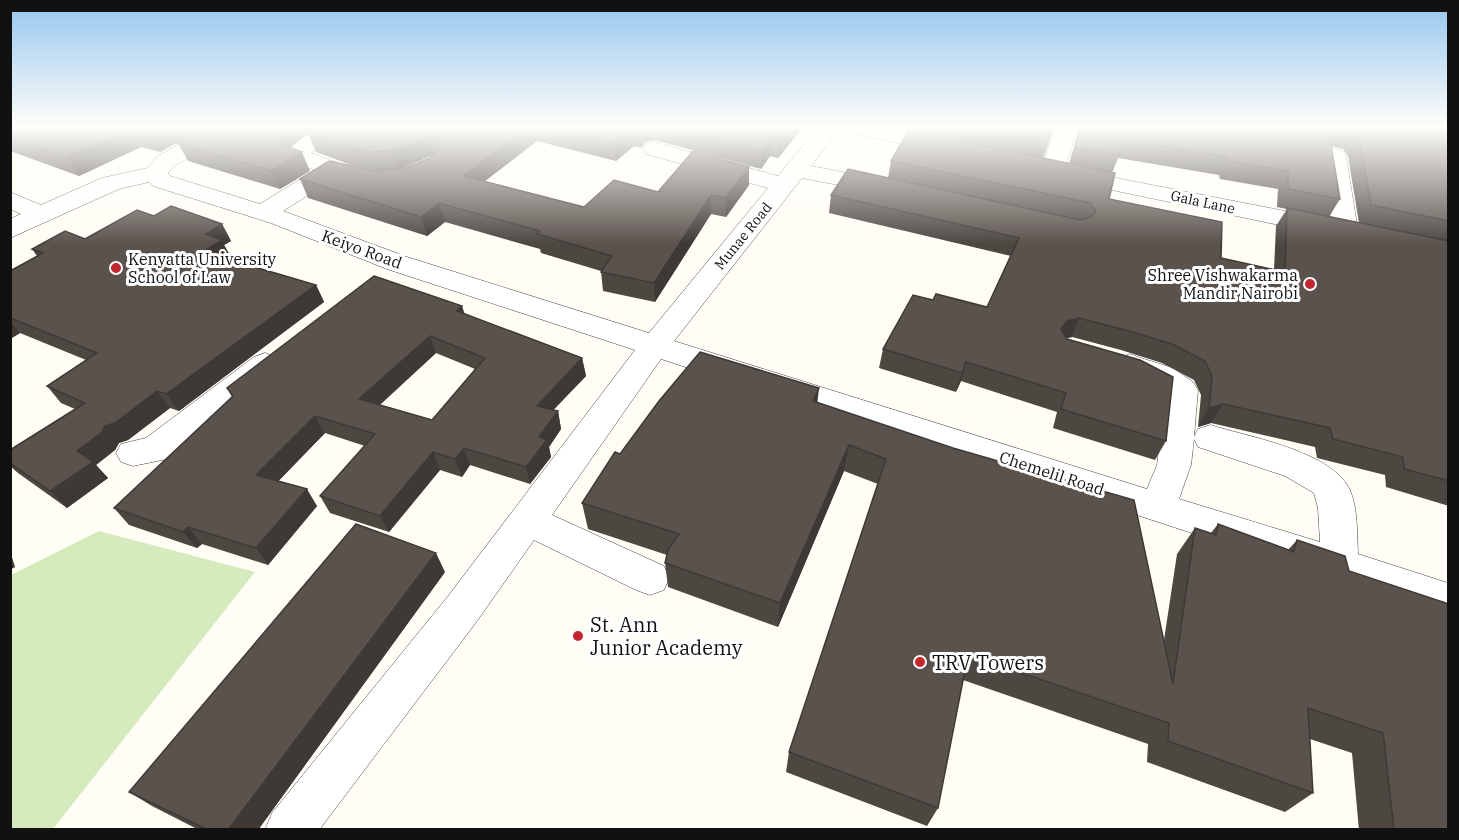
<svg xmlns="http://www.w3.org/2000/svg" width="1459" height="840" font-family="'IBM Plex Serif',serif">
<style>
.green{fill:#d5ebbd}
.lines{fill:none;stroke-linecap:round;stroke-linejoin:round}
.minor-casing{stroke:#444;stroke-width:1}
.minor{fill:#fff;fill-rule:evenodd}
.wall{fill:#4d4742;fill-rule:evenodd}
.shaded-wall{fill:#3f3936}
.building{fill:#5a524d;stroke:#3f3936;stroke-width:1.5;fill-rule:evenodd}
.poi-dot{fill:#c4262e;stroke:#fff;stroke-width:2}
.labels{text-anchor:middle;dominant-baseline:central;stroke-width:6;stroke-linejoin:round;paint-order:stroke}
.far-street-label{font-size:14px;fill:#111;stroke:#fff}
.street-label{font-size:16px;fill:#111;stroke:#fff}
.poi-label{font-size:16px;fill:#111;stroke:#fff;text-anchor:start}
.near-poi-label{font-size:20px;fill:#111;stroke:#fff;text-anchor:start}
</style>
<rect width="100%" height="100%" fill="#fffdf5"/>
<!-- green -->
<polygon class="green" points="99,531 255,572 53,829 11,829 11,575"/>
<g class="lines">
<!-- minor casing -->
<g class="minor-casing">
<g id="minor">
<path d="M212,126H239L236,131L174,166L168,173L170,176L260,204L315,170C304,166 292,165 289,153C298,139 313,126 331,130L334,135L311,153L339,163L375,171L379,176L375,181L367,183L337,177L283,211L407,257L649,333L768,188L646,154L643,149L646,144L654,142L778,176L819,126H842L811,166L894,182L897,187L894,192L885,194L802,178L674,341L1147,489L1157,465L1166,394L1151,384L1119,372L1115,365L1119,358L1130,354L1141,358L1173,368L1193,382L1198,390L1194,437L1198,429L1210,425C1249,437 1332,451 1350,490C1358,509 1357,534 1358,554L1448,583V617L661,359L552,515L664,566L669,578L664,590L650,595L636,590L534,540L477,621L319,830H265L272,813L449,595L635,350L387,269L271,223L153,186L149,182L119,189L10,238V219L21,214L10,209V192L41,205L102,178L148,168L158,156ZM1194,439L1198,447L1285,476L1314,493L1318,508L1320,542L1179,499L1191,465Z"/>
<polygon points="842,126 882,126 956,143 959,148 956,153 948,155 845,131"/>
<polygon points="1056,126 1078,126 1065,168 1331,220 1322,156 1326,151 1334,149 1342,151 1346,156 1358,231 1354,236 1345,239 1336,236 1334,233 1327,235 1069,181 1061,179 1058,176 1045,175 1041,170"/>
<polygon points="265,353 276,357 280,364 276,371 167,459 133,466 121,462 116,453 121,444 146,438 254,357"/>
</g>
</g>
<!-- minor -->
<use href="#minor" class="minor"/>
</g>
<!-- wall -->
<g class="wall">
<polygon points="10,126 207,126 160,152 141,147 79,176 10,151"/>
<path d="M209,126H804L778,158L770,156L761,169L655,140L645,142L641,148L634,146L616,161L537,141L485,181L584,207L658,192L749,167V185L726,217L711,214L655,302L603,291L601,271L541,253L540,249L445,222L427,236L308,198L300,179L376,170L354,166L316,152L308,134L315,129L311,130L290,148L310,171L280,189L188,161L178,143ZM431,156L430,158L403,169L398,170Z"/>
<path d="M917,126H1054L1043,158L1069,164L1080,126H1449V506L1386,487L1385,475L1317,458L1315,447L1211,423L1198,427L1201,395L1194,380L1162,363L1121,350L1072,337L1066,338L1166,441L1155,460L1053,428L1057,412L961,381L956,392L879,368L883,349L933,300L987,307L1011,256L829,213L831,195L888,178L891,161L916,131ZM1331,147H1333L1343,149L1348,156L1359,223L1329,217L1340,199ZM1118,158L1219,175L1220,179L1278,189L1277,207L1287,209L1276,226L1274,270L1221,258L1109,199L1112,173Z"/>
<polygon points="154,216 222,224 231,241 224,245 231,257 227,259 316,285 324,302 179,411 170,408 128,440 119,443 115,450 96,465 108,478 67,508 18,473 10,466 10,450 75,409 61,403 47,386 86,360 20,333 10,339 10,271 37,256 32,249 85,239"/>
<path d="M464,314L582,358L586,376L553,410L558,411L561,429L549,447L551,457L530,484L470,465L462,477L440,470L389,532L330,513L320,496L365,446L325,433L278,481L317,506L268,565L202,544L197,548L129,525L114,508L232,397L227,388ZM436,353L475,369L432,420L380,405Z"/>
<polygon points="817,403 1164,640 1177,554 1195,528 1211,533 1218,524 1288,550 1297,540 1349,571 1449,830 1359,830 1352,753 1310,739 1313,793 1285,812 1147,762 1148,744 963,680 938,808 927,826 786,772 789,752 878,484 844,471 778,627 668,587 665,563 667,555 588,529 582,503 620,454"/>
<polygon points="445,572 258,830 199,830 152,806 129,792"/>
</g>
<!-- shaded-wall -->
<g class="shaded-wall">
<polygon points="165,126 207,126 160,152 150,134"/>
<polygon points="286,126 331,126 331,128 311,130 291,146 287,154 279,136 283,128"/>
<polygon points="529,126 534,126 537,141 468,194 463,176"/>
<polygon points="642,126 654,126 655,140 645,142 641,148 640,130"/>
<polygon points="790,126 804,126 778,158 778,140"/>
<polygon points="1053,126 1054,126 1043,158 1048,141"/>
<polygon points="632,128 634,146 616,161 614,143"/>
<polygon points="131,129 141,147 79,176 67,157"/>
<polygon points="1344,129 1333,147 1325,149 1330,139 1336,131"/>
<polygon points="428,137 433,155 398,170 392,151"/>
<polygon points="770,138 770,156 761,169 761,151"/>
<polygon points="302,152 310,171 280,189 271,171"/>
<polygon points="749,167 749,185 726,217 726,198"/>
<polygon points="711,195 711,214 655,302 654,283"/>
<polygon points="439,203 445,222 427,236 421,217"/>
<polygon points="222,224 231,241 224,245 231,257 212,269 203,252 206,234"/>
<polygon points="316,285 324,302 179,411 166,394"/>
<polygon points="462,306 468,324 457,311"/>
<polygon points="1079,318 1072,337 1059,340 1061,329 1067,321"/>
<polygon points="10,321 20,333 10,339"/>
<polygon points="430,336 436,353 367,416 359,399"/>
<polygon points="582,358 586,376 541,423 537,406"/>
<polygon points="966,362 961,381 956,392 962,373"/>
<polygon points="819,388 816,415 813,401"/>
<polygon points="157,391 170,408 128,440 119,443 115,450 96,465 108,478 67,508 50,491 77,451 105,426"/>
<polygon points="1223,404 1211,423 1198,427 1209,408"/>
<polygon points="558,411 561,429 549,447 551,457 530,484 526,467 539,437"/>
<polygon points="315,416 325,433 268,492 256,475"/>
<polygon points="849,445 844,471 778,627 780,603"/>
<polygon points="464,448 470,465 462,477 455,459"/>
<polygon points="433,452 440,470 389,532 380,516"/>
<polygon points="307,489 317,506 268,565 256,548"/>
<polygon points="188,527 202,544 197,548 183,532"/>
<polygon points="10,551 15,567 10,570"/>
<polygon points="436,553 445,572 258,830 228,830"/>
</g>
<!-- building -->
<g class="building">
<polygon points="10,126 165,126 150,134 131,129 67,157 10,138"/>
<polygon points="209,126 286,126 283,128 279,136 283,145 302,152 271,171 178,143"/>
<polygon points="319,126 529,126 463,176 584,207 614,180 658,192 693,151 749,167 726,198 711,195 654,283 601,272 612,256 537,234 540,231 439,203 421,217 300,179 329,161 372,170 403,169 430,158 441,145 437,138 428,137 392,151 370,152 348,148 308,134"/>
<polygon points="547,126 642,126 640,130 632,128 614,143"/>
<polygon points="669,126 790,126 778,140 770,138 761,151"/>
<polygon points="978,126 1053,126 1048,141"/>
<polygon points="1081,126 1449,126 1449,221 1371,205 1359,138 1353,131 1344,129 1336,131 1330,139 1340,199 1288,189 1288,171 1229,161 1227,157 1123,140 1119,155 1075,147"/>
<polygon points="909,130 1115,173 1109,199 1222,222 1221,258 1285,272 1287,208 1449,241 1449,481 1404,469 1403,457 1333,439 1330,428 1223,404 1209,408 1212,376 1205,361 1172,344 1129,331 1079,318 1067,321 1061,329 1067,339 1140,360 1173,377 1166,441 1061,409 1066,393 966,362 962,373 883,349 913,295 933,300 936,294 987,307 1019,238 831,195 848,169 1080,220 1091,217 1096,211 1090,203 891,161"/>
<polygon points="171,206 222,224 206,234 222,240 203,252 316,285 166,394 157,391 115,423 105,426 101,433 77,451 93,462 50,491 10,463 10,450 85,403 47,386 97,353 10,318 10,271 43,253 32,249 65,231 85,239 137,210 154,216"/>
<path d="M374,276L462,306L457,311L582,358L537,406L558,411L539,437L547,440L526,467L464,448L455,459L433,452L380,516L320,496L375,434L315,416L256,475L307,489L256,548L188,527L183,532L114,508L233,396L227,388ZM430,336L485,358L432,420L359,399Z"/>
<polygon points="700,352 819,388 813,401 953,448 1134,500 1173,684 1195,528 1216,535 1218,524 1294,552 1297,540 1345,556 1349,571 1449,604 1449,830 1394,830 1383,733 1308,708 1313,793 1168,741 1169,723 968,655 938,808 789,752 886,459 849,445 780,603 665,563 668,550 679,534 582,503 615,452 620,454 659,401"/>
<polygon points="356,524 436,553 228,830 208,830 129,792"/>
</g>
<!-- sky -->
<linearGradient id="sky" x2="0" y2="1"><stop stop-color="#95c6ee"/><stop offset="0.52" stop-color="#fffefa"/><stop offset="1" stop-color="#fffefa" stop-opacity="0"/></linearGradient>
<rect width="1459" height="244" fill="url(#sky)"/>
<!-- markers -->
<g class="poi-dot">
<circle cx="116" cy="268" r="6"/>
<circle cx="1310" cy="284" r="6"/>
<circle cx="578" cy="636" r="6"/>
<circle cx="920" cy="662" r="6"/>
</g>
<g class="labels">
<!-- far-street labels -->
<g class="far-street-label">
<text transform="translate(1203 202) rotate(12)">Gala Lane</text>
<text transform="translate(743 236) rotate(-51)">Munae Road</text>
</g>
<!-- street labels -->
<g class="street-label">
<text transform="translate(362 249) rotate(20)">Keiyo Road</text>
<text transform="translate(1052 473) rotate(18)">Chemelil Road</text>
</g>
<!-- poi labels -->
<g class="poi-label">
<text x="128" y="259">Kenyatta University<tspan x="128" dy="18">School of Law</tspan></text>
<text x="1298" y="275" text-anchor="end">Shree Vishwakarma<tspan x="1298" dy="18">Mandir Nairobi</tspan></text>
</g>
<!-- near-poi labels -->
<g class="near-poi-label">
<text x="590" y="624">St. Ann<tspan x="590" dy="23">Junior Academy</tspan></text>
<text x="932" y="662">TRV Towers</text>
</g>
</g>
<!-- border -->
<rect width="1459" height="840" fill="none" stroke="#111111" stroke-width="24"/>
</svg>
